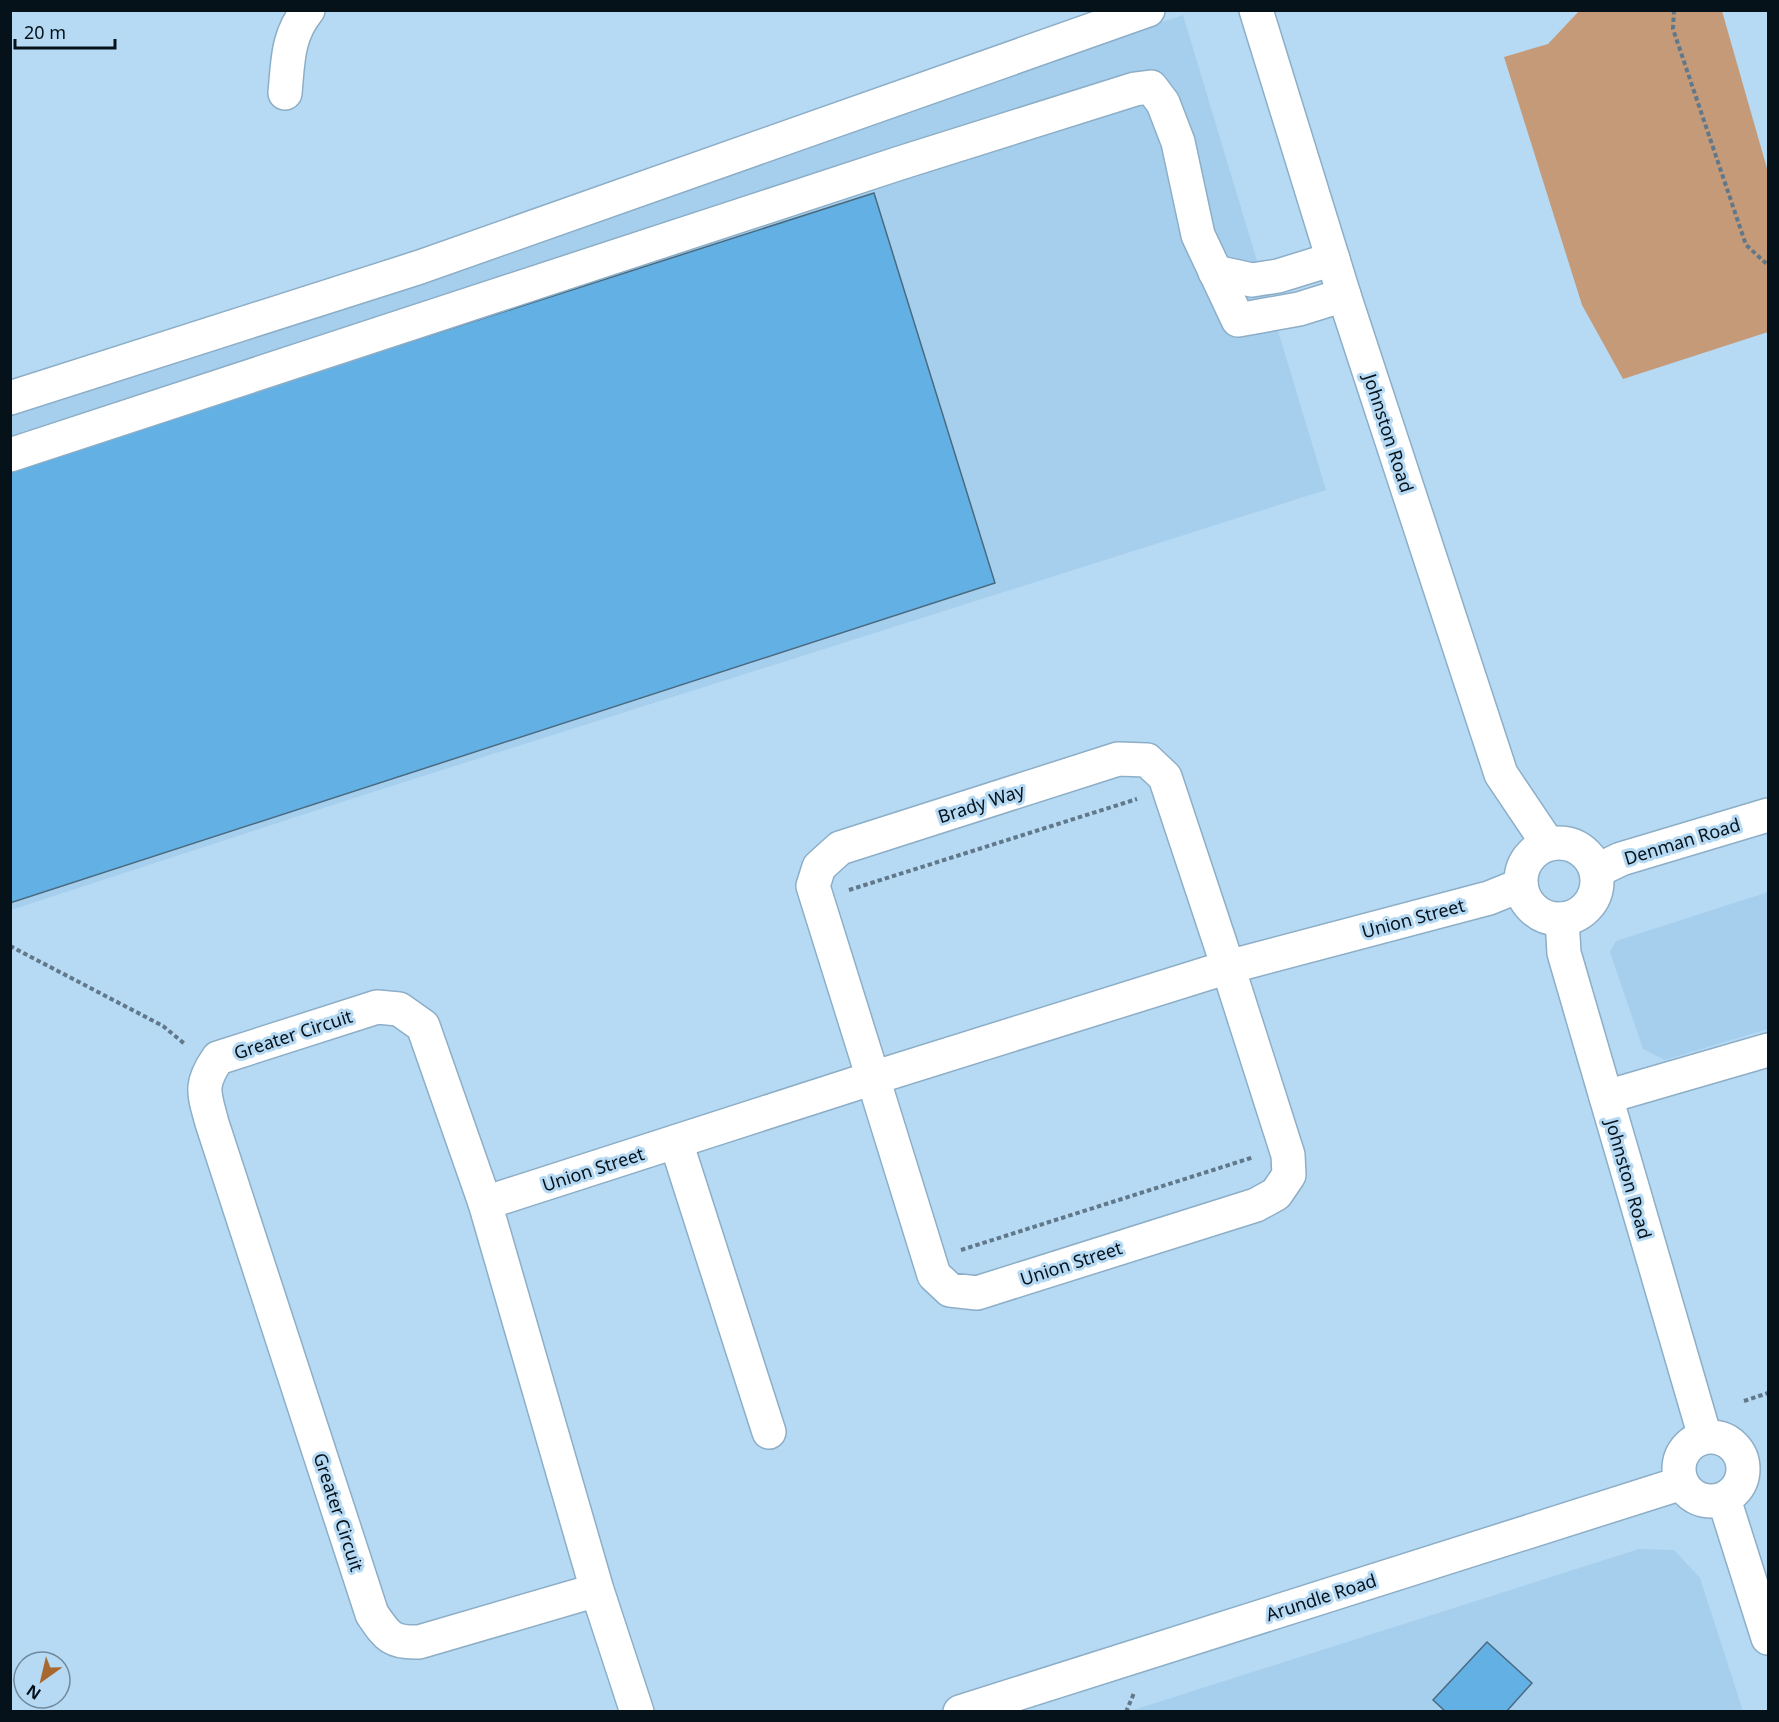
<svg xmlns="http://www.w3.org/2000/svg" width="1779" height="1722" font-family="'Noto Sans',sans-serif">
<style>
.built{fill:#a6cfed}
.green{fill:#c49a78}
.building{fill:#62b0e4;stroke:#4a6a80;stroke-width:1.5}
.lines{fill:none;stroke-linecap:round;stroke-linejoin:round}
.minor-casing{stroke:#8daec7;stroke-width:36}
.path{stroke:#61788a;stroke-width:4;stroke-dasharray:4.5 3;stroke-linecap:butt}
.minor{stroke:#fff;stroke-width:33}
.labels{text-anchor:middle;dominant-baseline:central;stroke-width:6;stroke-linejoin:round;paint-order:stroke}
.street-label{font-size:18px;fill:#06121a;stroke:#b7daf4}
</style>
<rect width="100%" height="100%" fill="#b7daf4"/>
<!-- built -->
<g class="built">
<polygon points="1183,15 1326,490 354,798 11,910 10,410"/>
<polygon points="1768,892 1768,1029 1665,1060 1643,1049 1610,952 1616,941"/>
<polygon points="1639,1549 1674,1550 1700,1578 1743,1711 1127,1712"/>
</g>
<!-- green -->
<polygon class="green" points="1580,10 1722,11 1768,172 1768,332 1623,379 1582,305 1504,57 1548,44"/>
<!-- building -->
<g class="building">
<polygon points="874,193 995,583 10,903 10,470"/>
<polygon points="1487,1642 1532,1683 1506,1712 1446,1712 1433,1700"/>
</g>
<g class="lines">
<!-- minor casing -->
<g class="minor-casing">
<g id="minor">
<polyline points="1256,10 1344,295 1501,774 1548,844"/>
<path d="M285,93C288,61 287,36 308,10"/>
<polyline points="1215,272 1252,280 1278,276 1333,259"/>
<polyline points="10,398 420,267 1148,10"/>
<polyline points="10,455 900,163 1135,89 1151,87 1163,103 1178,142 1198,235 1238,320 1299,309 1344,295"/>
<circle cx="1559" cy="881" r="38"/>
<polyline points="1596,871 1621,859 1768,815"/>
<polyline points="1562,919 1564,953 1705,1437"/>
<polyline points="1606,1097 1768,1050"/>
<polyline points="676,1142 769,1432"/>
<polyline points="485,1203 873,1078 934,1275 950,1290 977,1293 1256,1205 1276,1194 1289,1175 1288,1155 1228,967 1165,777 1147,760 1118,759 840,848 819,867 813,886 873,1078 1228,967 1489,898 1521,885"/>
<circle cx="1711" cy="1469" r="32"/>
<polyline points="1724,1499 1768,1638"/>
<path d="M597,1590L419,1642C391,1643 387,1636 372,1614L212,1123C204,1093 199,1085 218,1058L377,1007L399,1009L423,1026L485,1203L597,1590L637,1712"/>
<polyline points="960,1712 1682,1483"/>
</g>
</g>
<!-- path -->
<g class="path">
<polyline points="1674,10 1673,29 1746,245 1768,265"/>
<polyline points="849,890 1137,799"/>
<polyline points="10,946 163,1026 186,1045"/>
<polyline points="961,1250 1254,1157"/>
<polyline points="1744,1401 1768,1393"/>
<polyline points="1126,1712 1134,1693"/>
</g>
<!-- minor -->
<use href="#minor" class="minor"/>
</g>
<g class="labels">
<!-- street labels -->
<g class="street-label">
<text transform="translate(1389 433) rotate(72)">Johnston Road</text>
<text transform="translate(981 803) rotate(-18)">Brady Way</text>
<text transform="translate(1682 841) rotate(-17)">Denman Road</text>
<text transform="translate(1413 918) rotate(-15)">Union Street</text>
<text transform="translate(293 1034) rotate(-18)">Greater Circuit</text>
<text transform="translate(593 1169) rotate(-18)">Union Street</text>
<text transform="translate(1629 1179) rotate(74)">Johnston Road</text>
<text transform="translate(1071 1263) rotate(-18)">Union Street</text>
<text transform="translate(339 1512) rotate(72)">Greater Circuit</text>
<text transform="translate(1321 1597) rotate(-18)">Arundle Road</text>
</g>
</g>
<!-- border -->
<rect width="1779" height="1722" fill="none" stroke="#06121a" stroke-width="24"/>
<!-- north arrow -->
<g transform="translate(42 1680) rotate(214)"><circle r="28" fill="#b7daf4" stroke="#708a9d" stroke-width="1.5"/>
<path d="M0-4.5L10 22L0 15L-10 22Z" fill="#a86931"/>
<text y="-9" font-size="16" font-weight="bold" text-anchor="middle" fill="#06121a">N</text>
</g>
<!-- scale -->
<path d="M15 39v9h100v-9" fill="none" stroke="#06121a" stroke-width="3"/>
<text x="24" y="39" font-size="18" fill="#06121a" stroke="#b7daf4" stroke-width="4.5" paint-order="stroke">20 m</text>
</svg>
